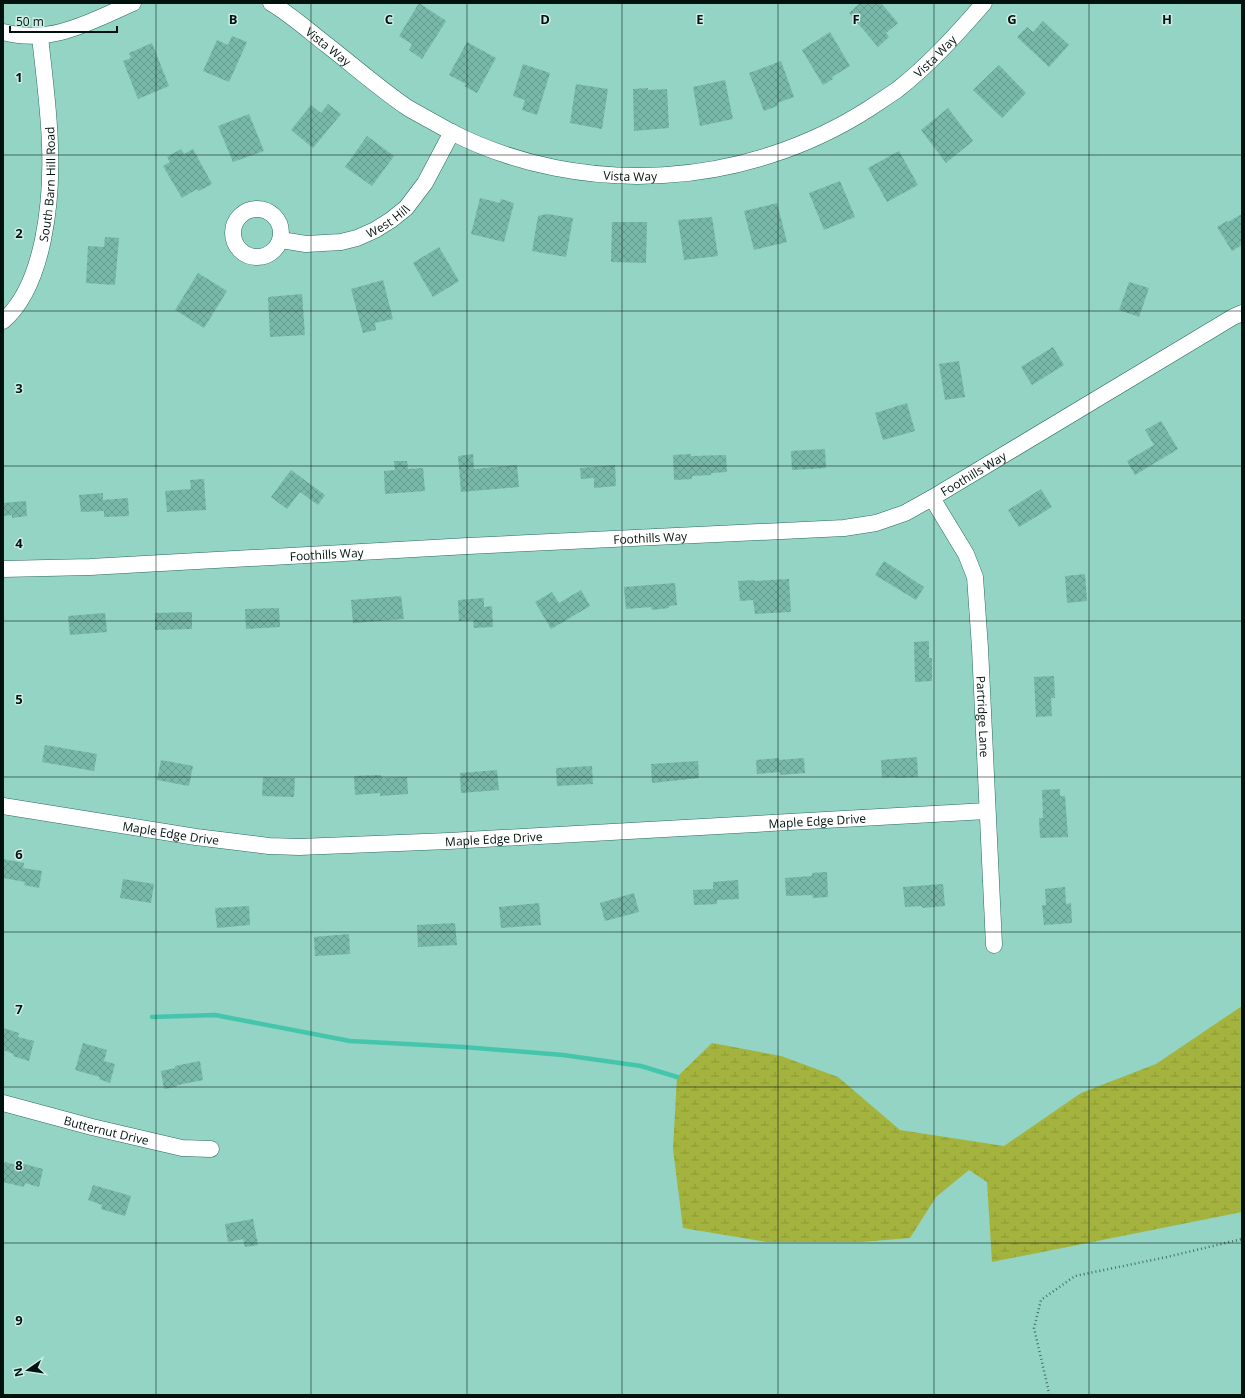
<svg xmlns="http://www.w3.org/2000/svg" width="1245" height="1398" font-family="'Open Sans',sans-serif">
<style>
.wetland{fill:url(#wetland-marsh)}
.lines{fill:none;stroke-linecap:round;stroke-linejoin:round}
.stream{stroke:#45c6ac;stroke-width:4.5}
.building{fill:url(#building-cross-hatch)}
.minor-casing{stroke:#296b5d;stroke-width:17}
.path{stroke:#476f65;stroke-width:2.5;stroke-dasharray:1 3;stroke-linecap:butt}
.minor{stroke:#fff;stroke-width:16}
.grid{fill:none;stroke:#00120d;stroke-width:1;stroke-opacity:0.55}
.labels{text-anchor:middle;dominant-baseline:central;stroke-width:3;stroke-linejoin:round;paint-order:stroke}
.street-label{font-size:12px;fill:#00120d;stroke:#ceede5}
.grid-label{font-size:13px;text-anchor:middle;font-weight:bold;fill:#00120d;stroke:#ceede5;stroke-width:3;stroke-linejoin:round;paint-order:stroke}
</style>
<defs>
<pattern id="wetland-marsh" width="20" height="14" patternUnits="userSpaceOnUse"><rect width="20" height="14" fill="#a3b33d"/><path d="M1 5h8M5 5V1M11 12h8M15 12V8" fill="none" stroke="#8b9934"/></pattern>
<pattern id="building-cross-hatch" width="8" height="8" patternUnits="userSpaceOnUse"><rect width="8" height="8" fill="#78b8a8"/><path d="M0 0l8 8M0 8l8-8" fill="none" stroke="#669d8f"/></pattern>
</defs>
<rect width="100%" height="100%" fill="#93d4c4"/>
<!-- wetland -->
<polygon class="wetland" points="1242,1006 1242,1212 992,1262 987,1182 969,1170 936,1197 910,1238 861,1242 767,1242 683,1228 673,1149 677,1077 712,1043 781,1056 838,1077 900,1130 1004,1146 1081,1093 1156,1064"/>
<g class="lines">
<!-- stream -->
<polyline class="stream" points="152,1017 215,1015 350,1041 463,1047 563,1055 641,1066 677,1077"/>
</g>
<!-- building -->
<g class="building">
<polygon points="419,3 446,21 422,59 409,50 412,44 399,36"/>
<polygon points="860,3 881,3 898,23 886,33 889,37 878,47 849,13"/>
<polygon points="1043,21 1069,45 1049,67 1017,37 1027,27 1033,32"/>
<polygon points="830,32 850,66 832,77 833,79 823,85 802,50"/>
<polygon points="232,36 247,42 229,82 203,71 217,40 228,45"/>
<polygon points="467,42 496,58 477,93 464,86 466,84 449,75"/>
<polygon points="152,43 169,86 138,99 123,61 131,58 129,53"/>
<polygon points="781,61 794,97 777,103 777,106 764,111 749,73"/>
<polygon points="523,64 550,73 537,115 522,110 525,100 513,96"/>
<polygon points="999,65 1026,93 1002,118 973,90"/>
<polygon points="725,80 733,119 700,126 693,87"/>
<polygon points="576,84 608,89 602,129 570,123"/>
<polygon points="648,88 648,90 667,89 669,128 634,131 633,89"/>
<polygon points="328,104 341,114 313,148 291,130 311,105 321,113"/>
<polygon points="948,108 973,141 946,163 921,130"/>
<polygon points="249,114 264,151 233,162 218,126"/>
<polygon points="367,136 394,156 372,186 345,167"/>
<polygon points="181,149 184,154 193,149 212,184 199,191 197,189 182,198 163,166 170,162 167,157"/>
<polygon points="899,151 918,185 887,202 868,168"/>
<polygon points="840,181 855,217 824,230 809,193"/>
<polygon points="480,198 500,203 501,199 514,203 504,242 471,234"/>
<polygon points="777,203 787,242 754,250 744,211"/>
<polygon points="547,214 573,218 566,257 532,251 538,216"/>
<polygon points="1242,214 1242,245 1232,251 1217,227 1227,221 1228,222"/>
<polygon points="712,217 718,256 684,260 678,220"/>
<polygon points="612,222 647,222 646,263 611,262"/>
<polygon points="105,237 119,238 115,285 86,283 88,246 104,247"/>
<polygon points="439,247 459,281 433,297 413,263"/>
<polygon points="198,273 227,291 204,328 175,310"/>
<polygon points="383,280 393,319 375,323 376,330 363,333 351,289"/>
<polygon points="1129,282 1149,288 1139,317 1119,310"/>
<polygon points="302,294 305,335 270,337 268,297"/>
<polygon points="1053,347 1064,365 1032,385 1021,367"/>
<polygon points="959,361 965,397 945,400 939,364"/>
<polygon points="907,403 915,431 883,440 875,413"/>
<polygon points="1161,421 1178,449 1135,475 1127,461 1154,445 1145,430"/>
<polygon points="825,449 826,468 792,470 791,451"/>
<polygon points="473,454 474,469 517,465 519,487 461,492 458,456"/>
<polygon points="691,454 691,456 726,455 727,472 711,473 711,475 692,476 692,479 674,480 673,455"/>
<polygon points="394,461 407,461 408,469 423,468 425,491 385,494 384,471 395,470"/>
<polygon points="615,465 616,486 594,488 594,478 581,479 580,468"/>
<polygon points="291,470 325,495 318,505 300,492 287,509 271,497"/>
<polygon points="204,479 206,510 167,512 165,491 191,489 190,480"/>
<polygon points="1041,489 1052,507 1019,527 1008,510"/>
<polygon points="103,493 103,500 128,498 129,516 104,517 104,511 81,512 79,495"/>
<polygon points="26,501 27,516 12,518 12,515 3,516 3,503"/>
<polygon points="884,561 924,587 916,600 875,575"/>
<polygon points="1085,574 1087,601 1067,603 1065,576"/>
<polygon points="789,579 791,612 755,614 753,600 740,601 738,581 755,580 755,581"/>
<polygon points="675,583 677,605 669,606 669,608 652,610 651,607 626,609 624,587"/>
<polygon points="581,590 590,606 551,629 535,602 552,592 559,603"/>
<polygon points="401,596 404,619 353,623 351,600"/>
<polygon points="484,598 484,607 492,606 493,627 474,628 473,620 459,621 458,600"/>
<polygon points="279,608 280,627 246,629 245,609"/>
<polygon points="192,612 192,629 155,630 155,613"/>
<polygon points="105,613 107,632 70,635 68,616"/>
<polygon points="929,641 929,658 932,658 932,681 915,682 914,642"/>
<polygon points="1054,676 1055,698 1051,698 1052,716 1036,717 1034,677"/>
<polygon points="45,745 97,754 94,771 42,762"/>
<polygon points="917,757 918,777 896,778 894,777 882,778 881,760"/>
<polygon points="779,758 779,760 804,758 805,773 780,775 780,772 757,774 756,760"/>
<polygon points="161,760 193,766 189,786 157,780"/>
<polygon points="698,761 699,778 652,783 651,764"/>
<polygon points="592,766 593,784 557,786 556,768"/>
<polygon points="497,770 499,790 461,793 460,773"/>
<polygon points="381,775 382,778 407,777 408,794 380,796 380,793 355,795 354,776"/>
<polygon points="263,777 295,778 294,797 262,796"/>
<polygon points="1060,789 1060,796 1065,796 1068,837 1040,838 1039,818 1043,818 1042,790"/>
<polygon points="3,859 24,863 23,868 42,871 39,888 24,885 25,882 3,878"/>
<polygon points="827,872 828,897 813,898 812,895 786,896 785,878 812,876 812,873"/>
<polygon points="123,879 154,884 151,903 120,898"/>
<polygon points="738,880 739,899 717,900 717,904 694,905 693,890 713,889 713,882"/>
<polygon points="943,884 945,906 922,908 922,906 905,907 903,887"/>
<polygon points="1065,887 1066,904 1071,903 1072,923 1044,925 1042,905 1046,905 1045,889"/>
<polygon points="634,893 639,912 605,921 600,903"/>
<polygon points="539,903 541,925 501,928 499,907"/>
<polygon points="249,906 250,925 217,928 215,908"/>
<polygon points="455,923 457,945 418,947 417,925"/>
<polygon points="349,934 350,954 315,956 314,937"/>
<polygon points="3,1028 19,1033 18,1037 34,1041 29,1061 13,1056 14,1054 3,1050"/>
<polygon points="83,1043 107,1050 104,1061 115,1064 110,1083 99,1079 100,1077 75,1070"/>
<polygon points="200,1061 203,1080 178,1085 176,1087 164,1089 161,1071 175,1068 175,1066"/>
<polygon points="5,1162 16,1165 17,1162 43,1169 39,1187 25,1183 24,1187 3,1182 3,1168"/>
<polygon points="93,1185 131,1196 125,1216 101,1209 102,1205 88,1200"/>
<polygon points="253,1219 258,1245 245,1247 243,1239 228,1242 225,1224"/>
</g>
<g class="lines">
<!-- minor casing -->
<g class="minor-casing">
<g id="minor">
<path id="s1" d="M271,3C291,15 309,31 327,45C354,66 380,89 408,108C422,116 437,124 451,132C583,199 746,188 870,108C879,102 888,96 897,90C930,64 957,34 984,3"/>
<path d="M3,32C51,45 90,22 133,3"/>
<circle cx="257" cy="233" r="24"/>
<path id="s2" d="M281,240L306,244L341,242L357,238L375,230L391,220L406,208L425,183L452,132"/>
<path id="s3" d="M3,321C45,285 52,198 50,146C49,110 44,73 40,37"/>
<path id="s4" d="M932,498L966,554L975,577L980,648L994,945"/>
<path id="s5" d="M3,569L90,567L468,546L844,528L876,523L905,513L932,498L1233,317L1242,313"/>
<path id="s6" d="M3,806L196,837L269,846L299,847L449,841L987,811"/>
<path id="s7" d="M3,1103L92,1127L182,1148L211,1149"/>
</g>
</g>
<!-- path -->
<polyline class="path" points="1049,1395 1048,1388 1034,1328 1041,1300 1075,1276 1167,1257 1242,1239"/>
<!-- minor -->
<use href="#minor" class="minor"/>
</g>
<!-- grid -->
<path class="grid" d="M156,3V1395M311,3V1395M467,3V1395M622,3V1395M778,3V1395M934,3V1395M1089,3V1395M3,155H1242M3,311H1242M3,466H1242M3,621H1242M3,777H1242M3,932H1242M3,1087H1242M3,1243H1242"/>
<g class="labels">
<!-- street labels -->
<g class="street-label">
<text stroke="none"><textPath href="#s1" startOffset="72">Vista Way</textPath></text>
<text stroke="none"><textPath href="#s1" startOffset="744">Vista Way</textPath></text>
<text stroke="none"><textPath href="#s1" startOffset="408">Vista Way</textPath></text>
<text stroke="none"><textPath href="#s3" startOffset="148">South Barn Hill Road</textPath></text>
<text stroke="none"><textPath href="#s2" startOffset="112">West Hill</textPath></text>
<text stroke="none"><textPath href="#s5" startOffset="984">Foothills Way</textPath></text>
<text stroke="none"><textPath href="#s5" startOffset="648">Foothills Way</textPath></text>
<text stroke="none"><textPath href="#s5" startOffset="324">Foothills Way</textPath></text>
<text stroke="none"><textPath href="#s4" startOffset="230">Partridge Lane</textPath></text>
<text stroke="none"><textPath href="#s6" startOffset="818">Maple Edge Drive</textPath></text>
<text stroke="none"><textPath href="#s6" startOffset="170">Maple Edge Drive</textPath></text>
<text stroke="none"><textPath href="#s6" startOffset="494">Maple Edge Drive</textPath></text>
<text stroke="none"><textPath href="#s7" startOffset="107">Butternut Drive</textPath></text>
</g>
</g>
<g class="grid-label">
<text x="233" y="24">B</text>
<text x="389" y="24">C</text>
<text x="545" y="24">D</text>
<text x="700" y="24">E</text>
<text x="856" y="24">F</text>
<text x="1012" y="24">G</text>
<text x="1167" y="24">H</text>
<text x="19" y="82">1</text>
<text x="19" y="238">2</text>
<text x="19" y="393">3</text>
<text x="19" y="548">4</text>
<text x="19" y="704">5</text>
<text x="19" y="859">6</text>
<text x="19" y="1014">7</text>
<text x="19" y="1170">8</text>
<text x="19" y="1325">9</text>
</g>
<!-- border -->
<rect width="1245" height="1398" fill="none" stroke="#00120d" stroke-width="8"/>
<!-- north arrow -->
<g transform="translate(28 1370) rotate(257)" stroke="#ceede5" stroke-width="3" paint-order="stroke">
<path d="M0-3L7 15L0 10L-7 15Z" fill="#00120d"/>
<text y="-6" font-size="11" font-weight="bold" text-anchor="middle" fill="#00120d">N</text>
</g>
<!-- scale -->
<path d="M10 26v6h107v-6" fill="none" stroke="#00120d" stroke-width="2"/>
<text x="16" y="26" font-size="12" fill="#00120d" stroke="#ceede5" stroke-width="3" paint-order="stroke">50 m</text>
</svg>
